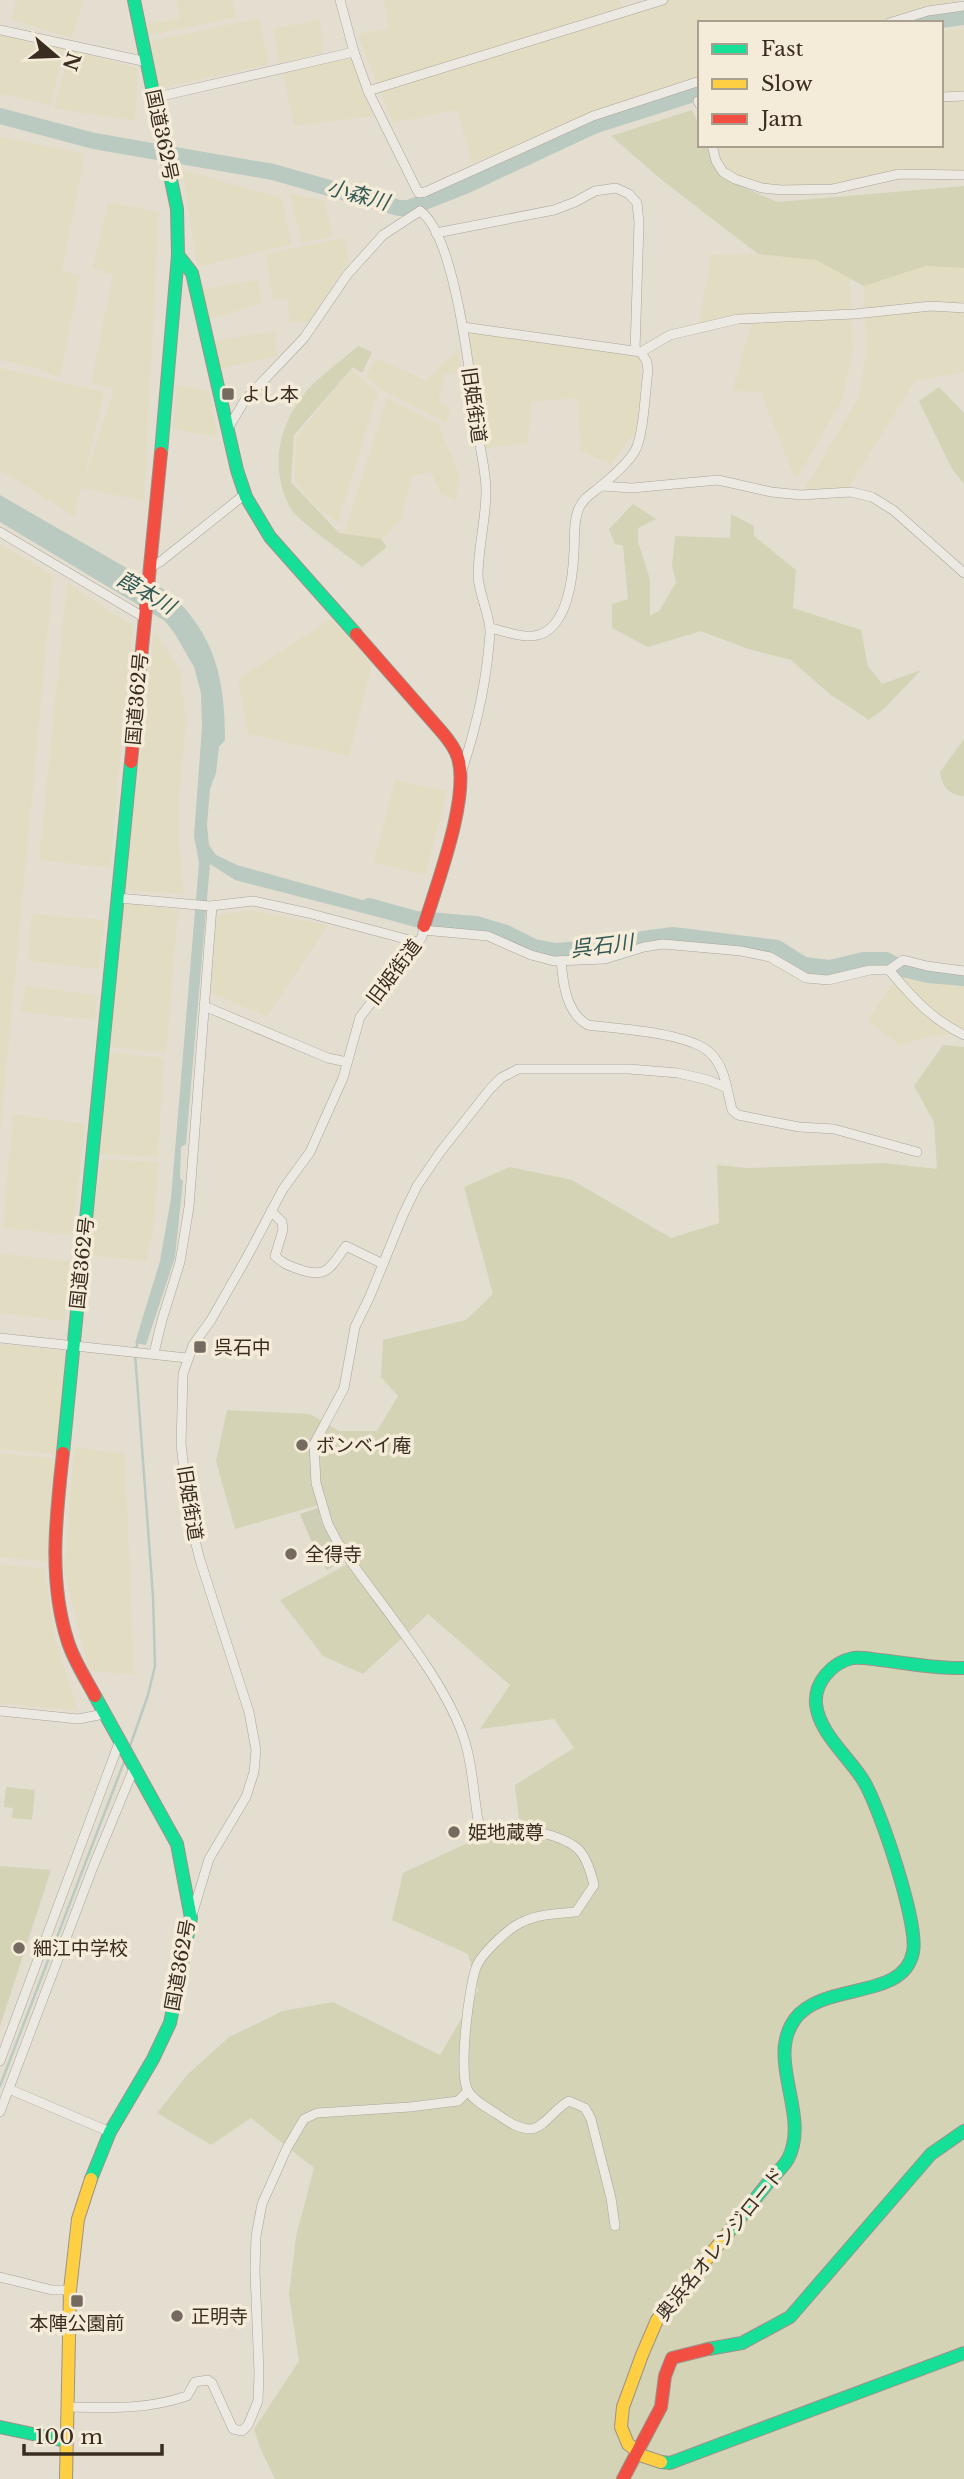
<svg xmlns="http://www.w3.org/2000/svg" width="964" height="2479" font-family="'Libre Baskerville','Noto Sans JP',serif">
<style>
.farmland{fill:#e2dcc3}
.green{fill:#d4d3b5}
.cemetery{fill:#ceceb4}
.water{fill:#bbcac1}
.lines{fill:none;stroke-linecap:round;stroke-linejoin:round}
.stream{stroke:#bbcac1;stroke-width:2.5}
.river{stroke:#bbcac1;stroke-width:16}
.street-casing{stroke:#aaa499;stroke-width:10}
.fast-casing{stroke:#9a938a;stroke-width:14}
.slow-casing{stroke:#9a938a;stroke-width:14}
.jam-casing{stroke:#9a938a;stroke-width:14}
.street{stroke:#ece9e2;stroke-width:9}
.fast{stroke:#16e098;stroke-width:12}
.slow{stroke:#ffcf43;stroke-width:12}
.jam{stroke:#f24e42;stroke-width:12}
.poi-dot{fill:#756a5f;stroke:#f4ecd9;stroke-width:2.5}
.labels{text-anchor:middle;dominant-baseline:central;stroke-width:7;stroke-linejoin:round;paint-order:stroke}
.street-label{font-size:19px;fill:#392c21;stroke:#f4ecd9}
.poi-label{font-size:19px;fill:#392c21;stroke:#f4ecd9;text-anchor:start}
.water-label{font-size:21px;font-style:italic;fill:#325855;stroke:#f4ecd9}
</style>
<rect width="100%" height="100%" fill="#e4ded1"/>
<!-- farmland -->
<g class="farmland">
<polygon points="16,0 83,0 72,38 11,20"/>
<polygon points="176,0 232,0 236,17 146,36 147,24 180,18"/>
<polygon points="384,0 620,0 624,12 657,0 955,0 956,6 901,23 700,23 700,82 663,93 472,163 457,110 393,123 357,34 388,29"/>
<polygon points="259,18 269,64 157,89 143,43"/>
<polygon points="320,19 323,53 279,63 273,29"/>
<polygon points="964,29 964,174 781,190 723,172 714,145 941,145 941,31"/>
<polygon points="0,34 64,49 51,105 0,94"/>
<polygon points="70,50 138,68 135,121 54,108"/>
<polygon points="350,57 373,116 294,126 283,73"/>
<polygon points="0,137 85,154 62,270 80,276 60,378 38,369 0,360"/>
<polygon points="182,170 282,198 291,244 197,267"/>
<polygon points="290,193 325,201 332,236 301,243"/>
<polygon points="108,202 159,212 144,501 81,488 74,516 0,470 0,368 104,392 83,483 114,389 91,383 113,275 93,268"/>
<polygon points="344,238 349,260 309,322 290,322 287,299 273,300 265,254"/>
<polygon points="758,254 816,260 850,278 853,349 843,398 796,480 760,392 732,391 753,318 698,330 711,255"/>
<polygon points="925,266 964,268 964,372 915,381 845,493 801,495 858,399 866,357 864,286"/>
<polygon points="258,280 263,303 206,320 202,289"/>
<polygon points="463,327 641,352 641,424 611,464 581,451 577,398 531,402 528,443 480,449"/>
<polygon points="275,331 277,356 218,369 212,341"/>
<polygon points="458,350 462,373 445,374 438,401 450,409 446,423 380,389 366,377 376,358 425,380"/>
<polygon points="351,370 378,392 338,523 315,506 295,482 296,438"/>
<polygon points="177,385 210,391 218,437 172,429"/>
<polygon points="387,398 438,424 459,474 456,500 440,493 431,472 412,477 401,519 383,539 364,540 344,533"/>
<polygon points="0,544 53,575 0,1136"/>
<polygon points="67,583 133,626 110,868 39,860"/>
<polygon points="331,619 372,664 349,756 248,734 238,679"/>
<polygon points="154,630 180,670 186,721 179,799 179,842 184,894 125,890"/>
<polygon points="395,780 447,791 425,875 374,862"/>
<polygon points="124,903 178,910 166,1053 108,1047"/>
<polygon points="249,910 328,925 267,1017 211,993 214,915"/>
<polygon points="32,914 105,920 99,969 28,961"/>
<polygon points="902,970 953,985 964,984 964,1035 959,1033 923,1038 900,1046 868,1020"/>
<polygon points="26,986 96,995 95,1020 21,1012"/>
<polygon points="109,1052 164,1058 158,1157 100,1154"/>
<polygon points="13,1114 85,1124 73,1235 3,1228"/>
<polygon points="101,1159 159,1162 153,1229 146,1261 88,1255"/>
<polygon points="0,1254 70,1261 65,1321 0,1313"/>
<polygon points="0,1344 68,1351 57,1454 0,1449"/>
<polygon points="74,1447 125,1454 134,1674 89,1671 64,1570"/>
<polygon points="0,1453 59,1459 49,1562 0,1557"/>
<polygon points="0,1564 45,1569 55,1638 78,1711 0,1703"/>
</g>
<!-- green -->
<g class="green">
<polygon points="692,110 700,126 700,145 708,145 723,178 777,202 964,186 964,268 925,266 864,286 816,260 758,254 663,181 611,136"/>
<path d="M358,346L372,352L362,373L353,367L294,435L291,482L339,533L381,539L387,547L362,567C347,555 299,522 291,509C270,471 277,430 302,397C314,379 342,361 358,346Z"/>
<polygon points="939,387 964,413 964,484 952,469 919,401"/>
<polygon points="633,504 656,519 638,528 638,542 650,579 650,616 660,610 676,582 672,566 675,536 730,538 731,514 754,526 754,536 796,570 793,608 861,630 868,666 882,684 921,670 885,708 869,720 831,695 791,660 748,649 701,631 648,647 612,628 612,604 628,599 623,546 615,544 609,529"/>
<path d="M964,739V796C948,795 942,786 940,772Z"/>
<polygon points="943,1045 964,1047 964,2479 275,2479 261,2450 254,2429 299,2361 289,2295 296,2237 314,2168 251,2118 211,2145 157,2113 187,2075 229,2037 283,2011 333,2002 440,2055 478,1990 468,1954 392,1920 403,1873 519,1819 515,1785 574,1748 554,1719 480,1729 510,1685 428,1614 363,1674 323,1656 280,1600 346,1565 326,1503 235,1529 216,1461 227,1410 310,1414 339,1431 377,1431 398,1396 381,1377 383,1340 466,1320 493,1294 464,1187 510,1167 572,1180 671,1238 719,1223 717,1165 747,1168 884,1163 937,1169 934,1122 914,1086"/>
<polygon points="6,1787 35,1790 32,1820 12,1818 13,1808 4,1807"/>
<polygon points="0,1866 51,1870 0,2026"/>
</g>
<!-- cemetery -->
<polygon class="cemetery" points="318,1508 322,1523 342,1561 327,1570 314,1548 300,1514"/>
<!-- water -->
<path class="water" d="M0,495L170,593C216,636 225,680 225,740L219,747L216,773L210,789L207,825L209,845L216,855L237,865L388,907L390,920L235,880L210,864L186,1144L181,1147L180,1178L183,1181L175,1257L146,1345L135,1343L160,1261L171,1198L199,863L194,836L202,727L201,693L194,667L175,634L165,621L0,522Z"/>
<g class="lines">
<!-- stream -->
<g class="stream">
<polyline points="130,1746 148,1695 155,1666 153,1596 135,1353 138,1341"/>
<polyline points="0,2086 124,1762"/>
</g>
<!-- river -->
<g class="river">
<polyline points="920,23 964,17"/>
<polyline points="0,116 94,141 273,172 399,208 409,208 465,186 596,125 700,92"/>
<polyline points="369,906 416,919 476,924 506,933 534,947 556,951 618,946 643,939 673,935 777,948 804,965 830,968 863,960 886,960 903,969 928,975 964,978"/>
</g>
<!-- street casing -->
<g class="street-casing">
<g id="street">
<polyline points="340,0 354,52 368,91 417,190 419,193 425,192"/>
<polyline points="889,23 928,11 964,6"/>
<polyline points="0,30 147,62"/>
<polyline points="368,91 663,0"/>
<polyline points="941,97 964,96"/>
<polyline points="153,98 354,52"/>
<polyline points="698,101 700,105"/>
<polyline points="712,145 716,161 723,172 735,179 762,188 781,190 833,189 899,174 964,175"/>
<polyline points="425,192 593,116 700,81"/>
<path d="M420,211C456,235 471,384 477,428C480,449 486,471 486,491C486,520 478,547 478,576C479,595 491,618 490,633C487,679 476,729 461,773"/>
<polyline points="436,233 554,210 575,202 595,191 616,188 629,194 637,203 639,223 635,351"/>
<polyline points="463,327 641,352 670,335 738,319 855,314 931,306 964,308"/>
<polyline points="227,430 245,400 304,338 347,275 383,235 420,211"/>
<polyline points="601,486 632,488 718,480 771,492 801,495 851,492 872,497 893,510 964,573"/>
<polyline points="0,532 145,618"/>
<polyline points="152,566 160,562 244,495"/>
<path d="M490,628C505,631 523,639 538,635C568,627 573,576 574,551C575,536 573,521 579,508C584,497 593,493 601,486C613,476 628,463 635,451C644,434 645,391 648,371L647,362L641,352"/>
<polyline points="118,898 210,906 253,901 308,913 417,942"/>
<polyline points="423,930 488,936 531,955 554,961 605,959 644,947 663,944 741,951 770,957 806,978 828,980 870,970 889,970 903,960 927,966 964,971"/>
<path d="M561,961C563,983 566,1013 588,1025C619,1029 675,1032 702,1047C717,1055 724,1073 727,1088L708,1080L678,1073L629,1069H518L501,1078L490,1089L441,1151L417,1186L403,1215L370,1296L355,1327L344,1388L314,1444L316,1483L328,1524L338,1543C376,1600 437,1668 461,1730C472,1758 473,1790 478,1820L482,1827C495,1832 506,1826 519,1827C528,1828 538,1832 546,1834C579,1843 586,1852 594,1885L576,1912C554,1914 533,1914 515,1926C504,1933 483,1953 477,1965C469,1983 458,2074 468,2091C474,2101 488,2108 497,2114C507,2121 518,2129 531,2129C544,2128 556,2107 569,2101L585,2108L591,2119L611,2198L615,2226"/>
<path d="M889,970C912,997 931,1019 964,1035"/>
<polyline points="204,1006 328,1058 347,1062"/>
<polyline points="727,1088 732,1110 738,1115 799,1127 834,1129 917,1152"/>
<path d="M271,1211L282,1222L283,1230L275,1256C283,1264 290,1266 301,1270C328,1279 331,1266 346,1246L383,1264"/>
<polyline points="0,1338 187,1358"/>
<polyline points="154,1353 162,1320 180,1262 189,1207 212,906"/>
<polyline points="0,1711 78,1719 104,1714"/>
<polyline points="193,1912 209,1859 246,1797 254,1772 256,1750 249,1712 200,1560 190,1521 181,1444 183,1374 193,1345 211,1320 247,1257 283,1189 310,1152 343,1078 360,1017 422,937 424,926"/>
<polyline points="0,2061 119,1743"/>
<polyline points="9,2089 110,2132"/>
<polyline points="0,2112 93,1867 134,1768"/>
<polyline points="0,2277 52,2290 70,2290"/>
<path d="M69,2407C112,2408 145,2410 187,2396L195,2382L208,2380L212,2383L233,2429L242,2431L248,2425L258,2401L259,2373L255,2271L256,2236L262,2204L287,2148L304,2119L317,2113L410,2107L458,2101L468,2091"/>
</g>
</g>
<!-- fast casing -->
<g class="fast-casing">
<g id="fast">
<polyline points="134,0 177,209 178,255 161,453"/>
<polyline points="178,255 192,273 237,470 246,497 270,537 356,634"/>
<polyline points="63,1453 131,762"/>
<polyline points="91,2179 110,2132 153,2059 170,2023 191,1918 177,1844 95,1696"/>
<path d="M728,2233C742,2215 757,2197 771,2179C777,2173 784,2166 788,2159C811,2115 765,2060 795,2019C823,1981 904,2001 913,1952C919,1924 879,1805 863,1780C848,1756 819,1733 816,1704C814,1682 833,1662 853,1658C862,1657 871,1659 880,1660C908,1663 936,1669 964,1668"/>
<polyline points="708,2349 742,2343 790,2317 931,2154 964,2131"/>
<polyline points="0,2427 66,2441"/>
<polyline points="661,2462 670,2463 964,2353"/>
</g>
</g>
<!-- slow casing -->
<g class="slow-casing">
<g id="slow">
<polyline points="661,2462 643,2456 628,2444 621,2427 623,2407 642,2355 657,2320 728,2233"/>
<polyline points="66,2479 70,2290 78,2219 91,2179"/>
</g>
</g>
<!-- jam casing -->
<g class="jam-casing">
<g id="jam">
<path d="M356,634L441,731C448,739 455,748 458,758C470,798 436,886 424,926"/>
<polyline points="131,762 161,453"/>
<path d="M63,1453C56,1516 48,1581 68,1642C74,1661 86,1679 95,1696"/>
<polyline points="623,2479 661,2407 665,2376 672,2358 708,2349"/>
</g>
</g>
<!-- street -->
<use href="#street" class="street"/>
<!-- fast -->
<use href="#fast" class="fast"/>
<!-- slow -->
<use href="#slow" class="slow"/>
<!-- jam -->
<use href="#jam" class="jam"/>
</g>
<!-- markers -->
<g class="poi-dot">
<rect x="221" y="387" width="14" height="14" rx="3.5"/>
<rect x="193" y="1340" width="14" height="14" rx="3.5"/>
<circle cx="302" cy="1445" r="7"/>
<circle cx="291" cy="1554" r="7"/>
<circle cx="454" cy="1832" r="7"/>
<circle cx="19" cy="1948" r="7"/>
<rect x="70" y="2294" width="14" height="14" rx="3.5"/>
<circle cx="177" cy="2316" r="7"/>
</g>
<g class="labels">
<!-- street labels -->
<g class="street-label">
<text transform="translate(162 135) rotate(78)">国道362号</text>
<text transform="translate(474 405) rotate(82)">旧姫街道</text>
<text transform="translate(137 699) rotate(-85)">国道362号</text>
<text transform="translate(394 972) rotate(-53)">旧姫街道</text>
<text transform="translate(82 1263) rotate(-84)">国道362号</text>
<text transform="translate(190 1503) rotate(81)">旧姫街道</text>
<text transform="translate(180 1965) rotate(-80)">国道362号</text>
<text transform="translate(720 2244) rotate(-51)">奥浜名オレンジロード</text>
</g>
<!-- poi labels -->
<g class="poi-label">
<text x="242" y="394">よし本</text>
<text x="214" y="1347">呉石中</text>
<text x="316" y="1445">ボンベイ庵</text>
<text x="305" y="1554">全得寺</text>
<text x="468" y="1832">姫地蔵尊</text>
<text x="33" y="1948">細江中学校</text>
<text x="191" y="2316">正明寺</text>
<text x="77" y="2323" text-anchor="middle">本陣公園前</text>
</g>
<!-- water labels -->
<g class="water-label">
<text transform="translate(358 195) rotate(15)">小森川</text>
<text transform="translate(146 593) rotate(30)">葭本川</text>
<text transform="translate(602 946) rotate(-7)">呉石川</text>
</g>
</g>
<!-- legend -->
<rect x="698" y="21" width="245" height="126" fill="#f4ecd9" stroke="#a99f8f" stroke-width="2"/>
<rect x="712" y="44" width="35" height="10" fill="#16e098" stroke="#a99f8f" stroke-width="2"/>
<text x="761" y="56" font-size="21" fill="#392c21">Fast</text>
<rect x="712" y="79" width="35" height="10" fill="#ffcf43" stroke="#a99f8f" stroke-width="2"/>
<text x="761" y="91" font-size="21" fill="#392c21">Slow</text>
<rect x="712" y="114" width="35" height="10" fill="#f24e42" stroke="#a99f8f" stroke-width="2"/>
<text x="761" y="126" font-size="21" fill="#392c21">Jam</text>
<!-- north arrow -->
<g transform="translate(56 56) rotate(109)" stroke="#f4ecd9" stroke-width="5" paint-order="stroke">
<path d="M0-5L12 26L0 18L-12 26Z" fill="#392c21"/>
<text y="-10" font-size="19" font-weight="bold" text-anchor="middle" fill="#392c21">N</text>
</g>
<!-- scale -->
<path d="M24 2444v10h138v-10" fill="none" stroke="#392c21" stroke-width="3.5"/>
<text x="35" y="2444" font-size="21" fill="#392c21" stroke="#f4ecd9" stroke-width="5" paint-order="stroke">100 m</text>
</svg>
